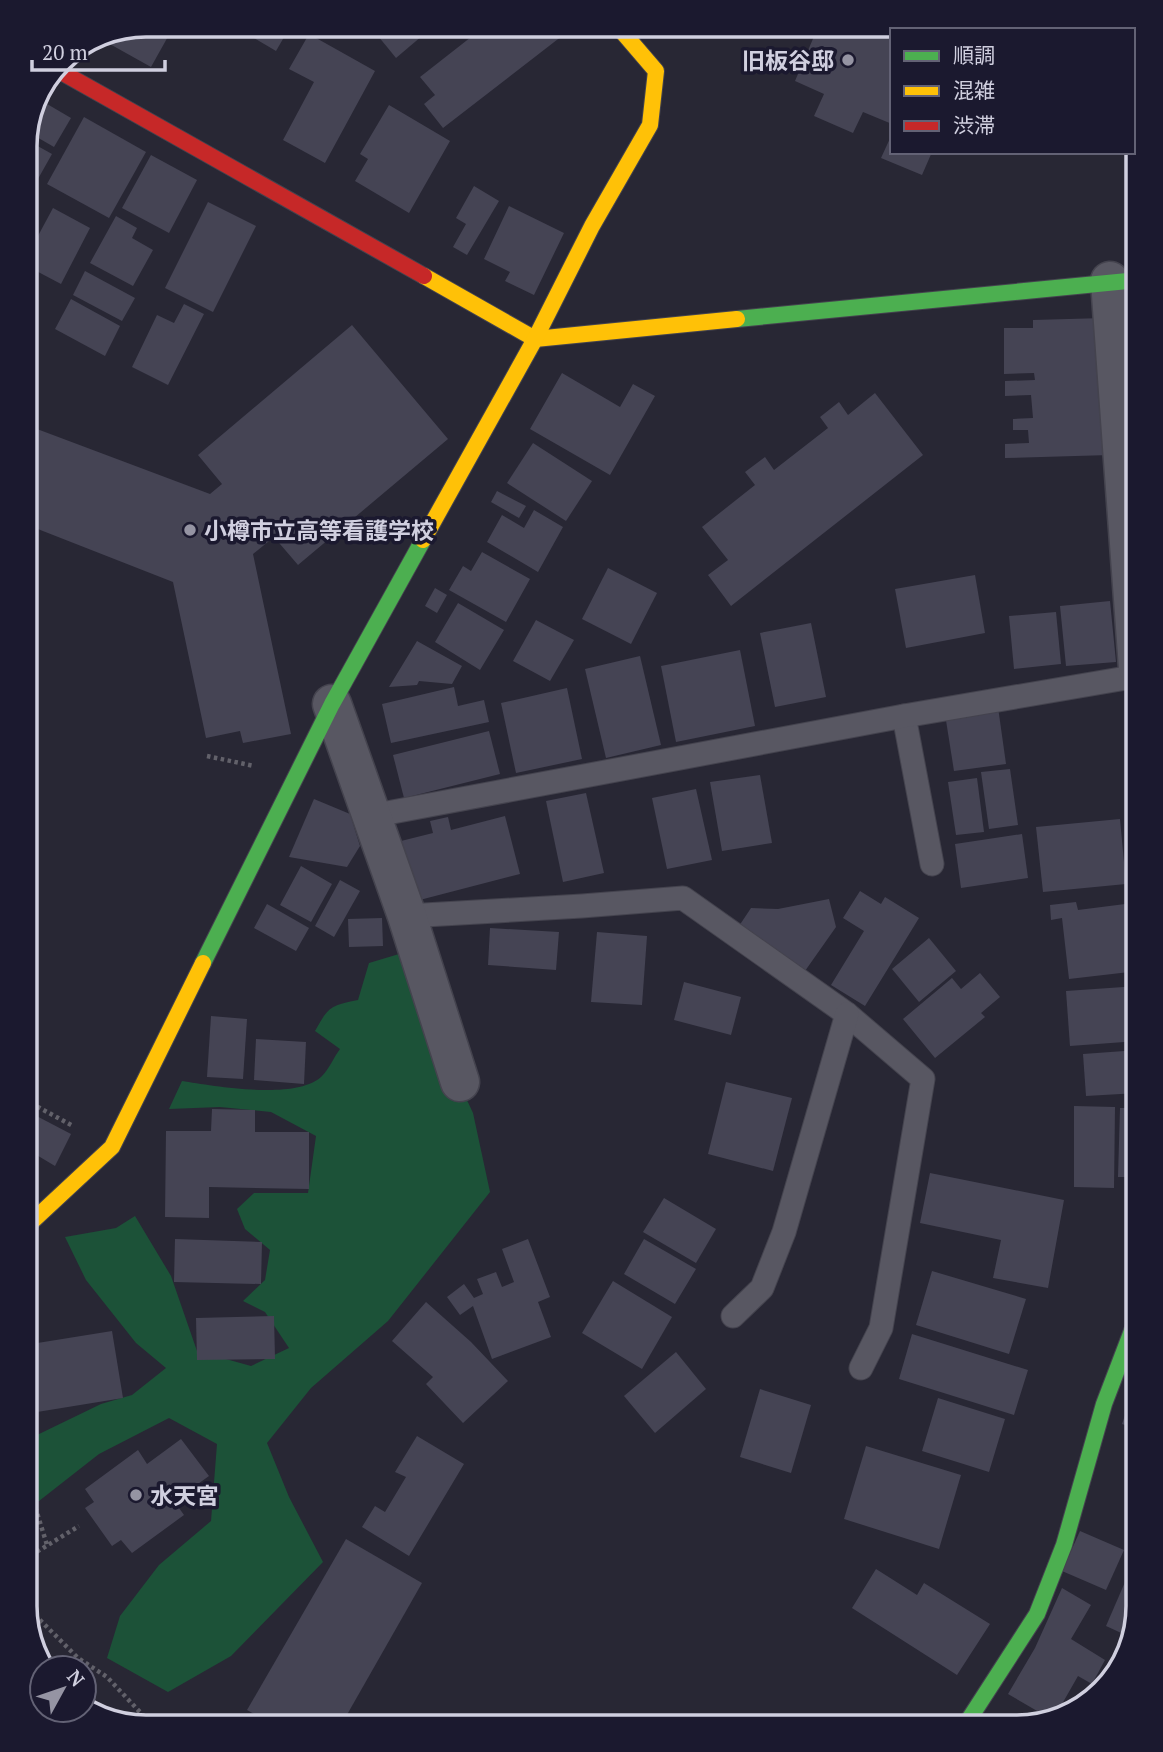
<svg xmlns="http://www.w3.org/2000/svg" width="1163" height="1752" font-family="'PT Serif','Noto Sans JP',serif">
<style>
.green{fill:#1c5238}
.building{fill:#454454}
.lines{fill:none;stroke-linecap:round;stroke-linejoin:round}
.lane-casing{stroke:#44434e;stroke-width:25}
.street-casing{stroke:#44434e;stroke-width:41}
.fast-casing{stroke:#44434e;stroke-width:18}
.slow-casing{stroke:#44434e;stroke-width:18}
.jam-casing{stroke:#44434e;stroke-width:18}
.path{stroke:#62616a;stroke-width:4.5;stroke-dasharray:3.5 3.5;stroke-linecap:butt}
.lane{stroke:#585762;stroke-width:23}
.street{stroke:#585762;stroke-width:38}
.fast{stroke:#4caf50;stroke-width:16}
.slow{stroke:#ffc107;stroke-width:16}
.jam{stroke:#c62828;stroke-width:16}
.poi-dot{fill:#9594a3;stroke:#1b192f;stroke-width:2.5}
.labels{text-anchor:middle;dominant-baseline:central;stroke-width:7;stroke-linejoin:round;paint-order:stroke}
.poi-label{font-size:23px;font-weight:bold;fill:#d0cfdf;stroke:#1b192f;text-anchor:start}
.rim{fill:none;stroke:#d0cfdf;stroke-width:3.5}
</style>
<rect width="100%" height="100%" fill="#282734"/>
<!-- green -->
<path class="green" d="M399,954L473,1113L490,1192L388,1321L311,1388L267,1443L289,1497L323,1562L231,1656L168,1692L107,1658L120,1616L159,1565L211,1521L217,1444L169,1418L99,1454L39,1501L25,1502V1435H37L101,1404L132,1395L166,1368L136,1343L86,1280L65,1237L116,1228L135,1216L171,1276L197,1351L251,1366L289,1348L265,1312L243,1301L265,1280L270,1250L245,1229L237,1209L254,1193H308L316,1136L271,1112L220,1107L169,1109L182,1081C214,1086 297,1101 322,1076C329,1069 334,1057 340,1049L315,1031C329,1006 330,1006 358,1000L369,963Z"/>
<!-- building -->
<g class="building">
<polygon points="983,25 993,30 921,30 922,26"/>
<polygon points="872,26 870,30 892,40 892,124 863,112 853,133 814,116 824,94 795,81 818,27"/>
<polygon points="571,29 443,128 424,104 435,95 420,77 480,30"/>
<polygon points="429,30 396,58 374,31"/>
<polygon points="244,32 287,32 276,51"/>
<polygon points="113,33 170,33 151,67 108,43"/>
<polygon points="309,34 375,71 325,163 283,140 314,82 289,69"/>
<polygon points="42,101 71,118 54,147 28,132"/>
<polygon points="389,105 450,141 409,213 355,181 368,159 360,154"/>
<polygon points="84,117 146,152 109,218 47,184"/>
<polygon points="892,134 892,152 932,152 922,175 881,158"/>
<polygon points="25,139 52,154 25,202"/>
<polygon points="151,155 197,180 169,233 122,208"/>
<polygon points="474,186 499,201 467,255 453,247 466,224 456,218"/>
<polygon points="208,202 256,226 213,312 165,288"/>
<polygon points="509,206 564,233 534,295 505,281 510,272 484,259"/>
<polygon points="53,208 90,228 61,284 25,265 25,260"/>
<polygon points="116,216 137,228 132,238 153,250 133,286 90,263"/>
<polygon points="85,271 135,298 122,321 73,295"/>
<polygon points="1138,293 1138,349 1137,349 1131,294"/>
<polygon points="71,299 120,326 105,356 55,329"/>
<polygon points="184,304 204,314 168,385 132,367 157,315 174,323"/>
<polygon points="1104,318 1110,455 1005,458 1005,444 1029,443 1028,430 1013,430 1013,419 1033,418 1031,395 1005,396 1005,381 1035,380 1034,373 1004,374 1004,328 1033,328 1033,320"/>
<polygon points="352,325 448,439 298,565 274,537 253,554 291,734 243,743 240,731 206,738 173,582 25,524 25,462 37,429 210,494 222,484 198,455"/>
<polygon points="562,373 620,407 633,384 655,396 610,475 530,429"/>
<polygon points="875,393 923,455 731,606 708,575 728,560 702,527 755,485 745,472 765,457 774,470 828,428 820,417 839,402 848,415"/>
<polygon points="533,443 592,481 566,521 507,483"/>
<polygon points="497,491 526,506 519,518 491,502"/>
<polygon points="534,510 563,527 538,572 487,542 502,515 524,528"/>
<polygon points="482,552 530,579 506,622 449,590 463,566 471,571"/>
<polygon points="608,568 657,593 631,644 582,619"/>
<polygon points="975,575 985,633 906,648 895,589"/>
<polygon points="435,588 447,595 437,613 425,606"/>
<polygon points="1110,601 1116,662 1066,666 1060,606"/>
<polygon points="458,603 504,630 480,670 435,642"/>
<polygon points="1056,612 1061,664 1014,669 1009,616"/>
<polygon points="536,620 574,640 550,681 513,661"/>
<polygon points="811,623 826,697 775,707 760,633"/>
<polygon points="417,641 462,666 452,684 419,681 417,685 389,687"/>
<polygon points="740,650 755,726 676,742 661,666"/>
<polygon points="640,656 661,745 606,758 585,669"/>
<polygon points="454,687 458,706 484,700 489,722 391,743 382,704"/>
<polygon points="567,688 582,759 516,773 501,703"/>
<polygon points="998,707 1006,764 954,771 945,714"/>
<polygon points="489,731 500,774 404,798 393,755"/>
<polygon points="1010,769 1018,825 989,829 981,772"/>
<polygon points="760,775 772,843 722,851 710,782"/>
<polygon points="977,778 984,832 956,835 948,782"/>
<polygon points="696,789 712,860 667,869 652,798"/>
<polygon points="586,793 604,873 563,882 546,801"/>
<polygon points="314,799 350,814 360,846 347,867 289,857"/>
<polygon points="505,816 520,874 412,902 397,842 433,833 430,821 448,817 451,830"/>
<polygon points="1120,819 1126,884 1043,892 1036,827"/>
<polygon points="1022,834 1028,878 961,888 955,844"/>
<polygon points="301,866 332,884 311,922 280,905"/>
<polygon points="340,880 360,891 334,937 315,926"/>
<polygon points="860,891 881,904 885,897 919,918 865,1006 831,985 864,931 843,918"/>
<polygon points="829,899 836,927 805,971 739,926 751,908 778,909"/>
<polygon points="1076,902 1078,910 1133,903 1138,946 1138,971 1069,979 1062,918 1051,920 1050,905"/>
<polygon points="267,904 309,928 296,951 254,928"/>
<polygon points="382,918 383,946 349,947 348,919"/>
<polygon points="490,928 559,932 556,970 488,965"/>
<polygon points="597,932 647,936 642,1005 591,1002"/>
<polygon points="929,938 956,971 919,1002 892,969"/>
<polygon points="980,973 1000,997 981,1013 985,1017 935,1058 903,1019 952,978 961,989"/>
<polygon points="684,982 741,997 731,1035 674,1020"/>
<polygon points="1138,986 1138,1041 1070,1046 1066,991"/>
<polygon points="211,1016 247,1019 243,1079 207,1077"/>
<polygon points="256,1039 306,1042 304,1084 254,1080"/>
<polygon points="1138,1050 1138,1093 1086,1096 1083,1054"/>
<polygon points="726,1082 792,1098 773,1171 708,1154"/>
<polygon points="1074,1106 1115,1107 1114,1188 1074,1187"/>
<polygon points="1120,1108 1138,1108 1138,1177 1118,1177"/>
<polygon points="212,1109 255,1110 255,1132 309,1132 309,1189 209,1187 209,1218 165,1217 166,1131 211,1131"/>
<polygon points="27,1111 71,1134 55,1166 25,1148 25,1117"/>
<polygon points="930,1173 1064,1200 1048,1288 993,1278 1001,1240 920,1223"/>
<polygon points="664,1198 716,1229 696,1263 643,1232"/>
<polygon points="175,1239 262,1242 261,1284 174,1282"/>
<polygon points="528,1239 550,1297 538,1302 551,1337 492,1359 473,1306 460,1315 447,1297 464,1284 474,1298 483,1294 477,1279 496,1272 502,1287 514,1282 502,1249"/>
<polygon points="644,1239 696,1269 675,1304 624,1274"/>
<polygon points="932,1271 1026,1299 1009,1354 916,1325"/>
<polygon points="613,1281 672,1317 642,1369 582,1333"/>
<polygon points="426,1302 471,1342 508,1381 463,1423 426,1384 433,1377 392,1341"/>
<polygon points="274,1316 275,1359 197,1360 196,1318"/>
<polygon points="112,1331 123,1398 25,1414 25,1345"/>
<polygon points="912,1334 1028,1370 1014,1415 899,1379"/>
<polygon points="676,1352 706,1389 655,1433 624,1396"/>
<polygon points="1138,1377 1138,1430 1122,1424"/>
<polygon points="760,1389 811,1405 791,1473 740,1457"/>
<polygon points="938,1398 1005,1419 989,1472 922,1451"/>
<polygon points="417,1436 464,1464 409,1556 362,1527 375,1506 385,1512 406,1477 395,1472"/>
<polygon points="181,1439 209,1476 174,1501 184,1515 132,1553 121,1540 112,1546 85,1508 94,1502 85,1489 138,1450 147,1464"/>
<polygon points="866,1446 961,1475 939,1549 844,1519"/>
<polygon points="1080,1531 1124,1550 1106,1590 1062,1571"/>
<polygon points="346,1539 422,1583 340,1727 277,1727 247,1710"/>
<polygon points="1138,1552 1138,1607 1130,1637 1106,1626"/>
<polygon points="876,1569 917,1595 924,1583 990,1624 957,1675 852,1608"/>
<polygon points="1062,1588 1091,1605 1071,1639 1105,1660 1092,1684 1078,1676 1054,1718 1051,1719 1008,1694 1035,1648"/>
</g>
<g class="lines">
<!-- lane casing -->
<g class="lane-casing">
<g id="lane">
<polyline points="904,716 932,864"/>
<polyline points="371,816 904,716 1138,676"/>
<polyline points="407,916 582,906 683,898 847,1014 923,1079 881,1328 861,1368"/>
<polyline points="733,1316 762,1288 784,1232 847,1014"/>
</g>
</g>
<!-- street casing -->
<g class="street-casing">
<g id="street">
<polyline points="1110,281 1138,668"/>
<polyline points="332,704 407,916 460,1082"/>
</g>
</g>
<!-- fast casing -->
<g class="fast-casing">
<g id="fast">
<polyline points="737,319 1138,280"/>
<polyline points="203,963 332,704 423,540"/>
<polyline points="964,1727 1037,1614 1064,1545 1104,1404 1138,1315"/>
</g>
</g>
<!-- slow casing -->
<g class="slow-casing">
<g id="slow">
<polyline points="424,276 535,339 737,319"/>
<polyline points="423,540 535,339 592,226 650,125 656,71 620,29"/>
<polyline points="25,1228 112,1147 203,963"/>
</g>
</g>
<!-- jam casing -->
<g class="jam-casing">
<polyline id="jam" points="56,69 424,276"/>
</g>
<!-- path -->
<g class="path">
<polyline points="207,756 254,766"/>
<polyline points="25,1100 73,1126"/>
<polyline points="25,1474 47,1545"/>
<polyline points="25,1559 79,1526"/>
<polyline points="25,1605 78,1658 107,1677 154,1727"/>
</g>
<!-- lane -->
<use href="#lane" class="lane"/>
<!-- street -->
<use href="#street" class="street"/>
<!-- fast -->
<use href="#fast" class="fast"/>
<!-- slow -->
<use href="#slow" class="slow"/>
<!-- jam -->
<use href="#jam" class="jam"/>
</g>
<!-- markers -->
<g class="poi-dot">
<circle cx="848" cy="60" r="7"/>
<circle cx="190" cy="530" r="7"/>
<circle cx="136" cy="1495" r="7"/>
</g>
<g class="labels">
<!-- poi labels -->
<g class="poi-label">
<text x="834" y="60" text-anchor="end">旧板谷邸</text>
<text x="204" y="530">小樽市立高等看護学校</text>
<text x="150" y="1495">水天宮</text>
</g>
</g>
<!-- crop -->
<path d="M0 0H1163V1752H0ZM146 37H1017A109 109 0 0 1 1126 146V1606A109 109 0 0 1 1017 1715H146A109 109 0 0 1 37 1606V146A109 109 0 0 1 146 37Z" fill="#1b192f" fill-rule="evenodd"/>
<path class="rim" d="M146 37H1017A109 109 0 0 1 1126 146V1606A109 109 0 0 1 1017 1715H146A109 109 0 0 1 37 1606V146A109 109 0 0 1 146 37Z"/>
<!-- legend -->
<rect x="890" y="28" width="245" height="126" fill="#1b192f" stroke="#636275" stroke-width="2"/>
<rect x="904" y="51" width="35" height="10" fill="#4caf50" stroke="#636275" stroke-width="2"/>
<text x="953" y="63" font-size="21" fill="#d0cfdf">順調</text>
<rect x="904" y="86" width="35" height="10" fill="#ffc107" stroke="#636275" stroke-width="2"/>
<text x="953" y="98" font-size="21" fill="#d0cfdf">混雑</text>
<rect x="904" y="121" width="35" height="10" fill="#c62828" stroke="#636275" stroke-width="2"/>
<text x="953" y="133" font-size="21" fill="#d0cfdf">渋滞</text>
<!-- north arrow -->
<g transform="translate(63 1689) rotate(50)"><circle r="33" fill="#1b192f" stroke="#636275" stroke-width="2"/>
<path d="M0-5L12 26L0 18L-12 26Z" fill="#9594a3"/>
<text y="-10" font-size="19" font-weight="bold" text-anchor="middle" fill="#d0cfdf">N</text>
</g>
<!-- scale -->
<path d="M32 60v10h133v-10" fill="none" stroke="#d0cfdf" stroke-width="3.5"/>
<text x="42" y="60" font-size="21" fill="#d0cfdf" stroke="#1b192f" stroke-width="5" paint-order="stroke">20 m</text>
</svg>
